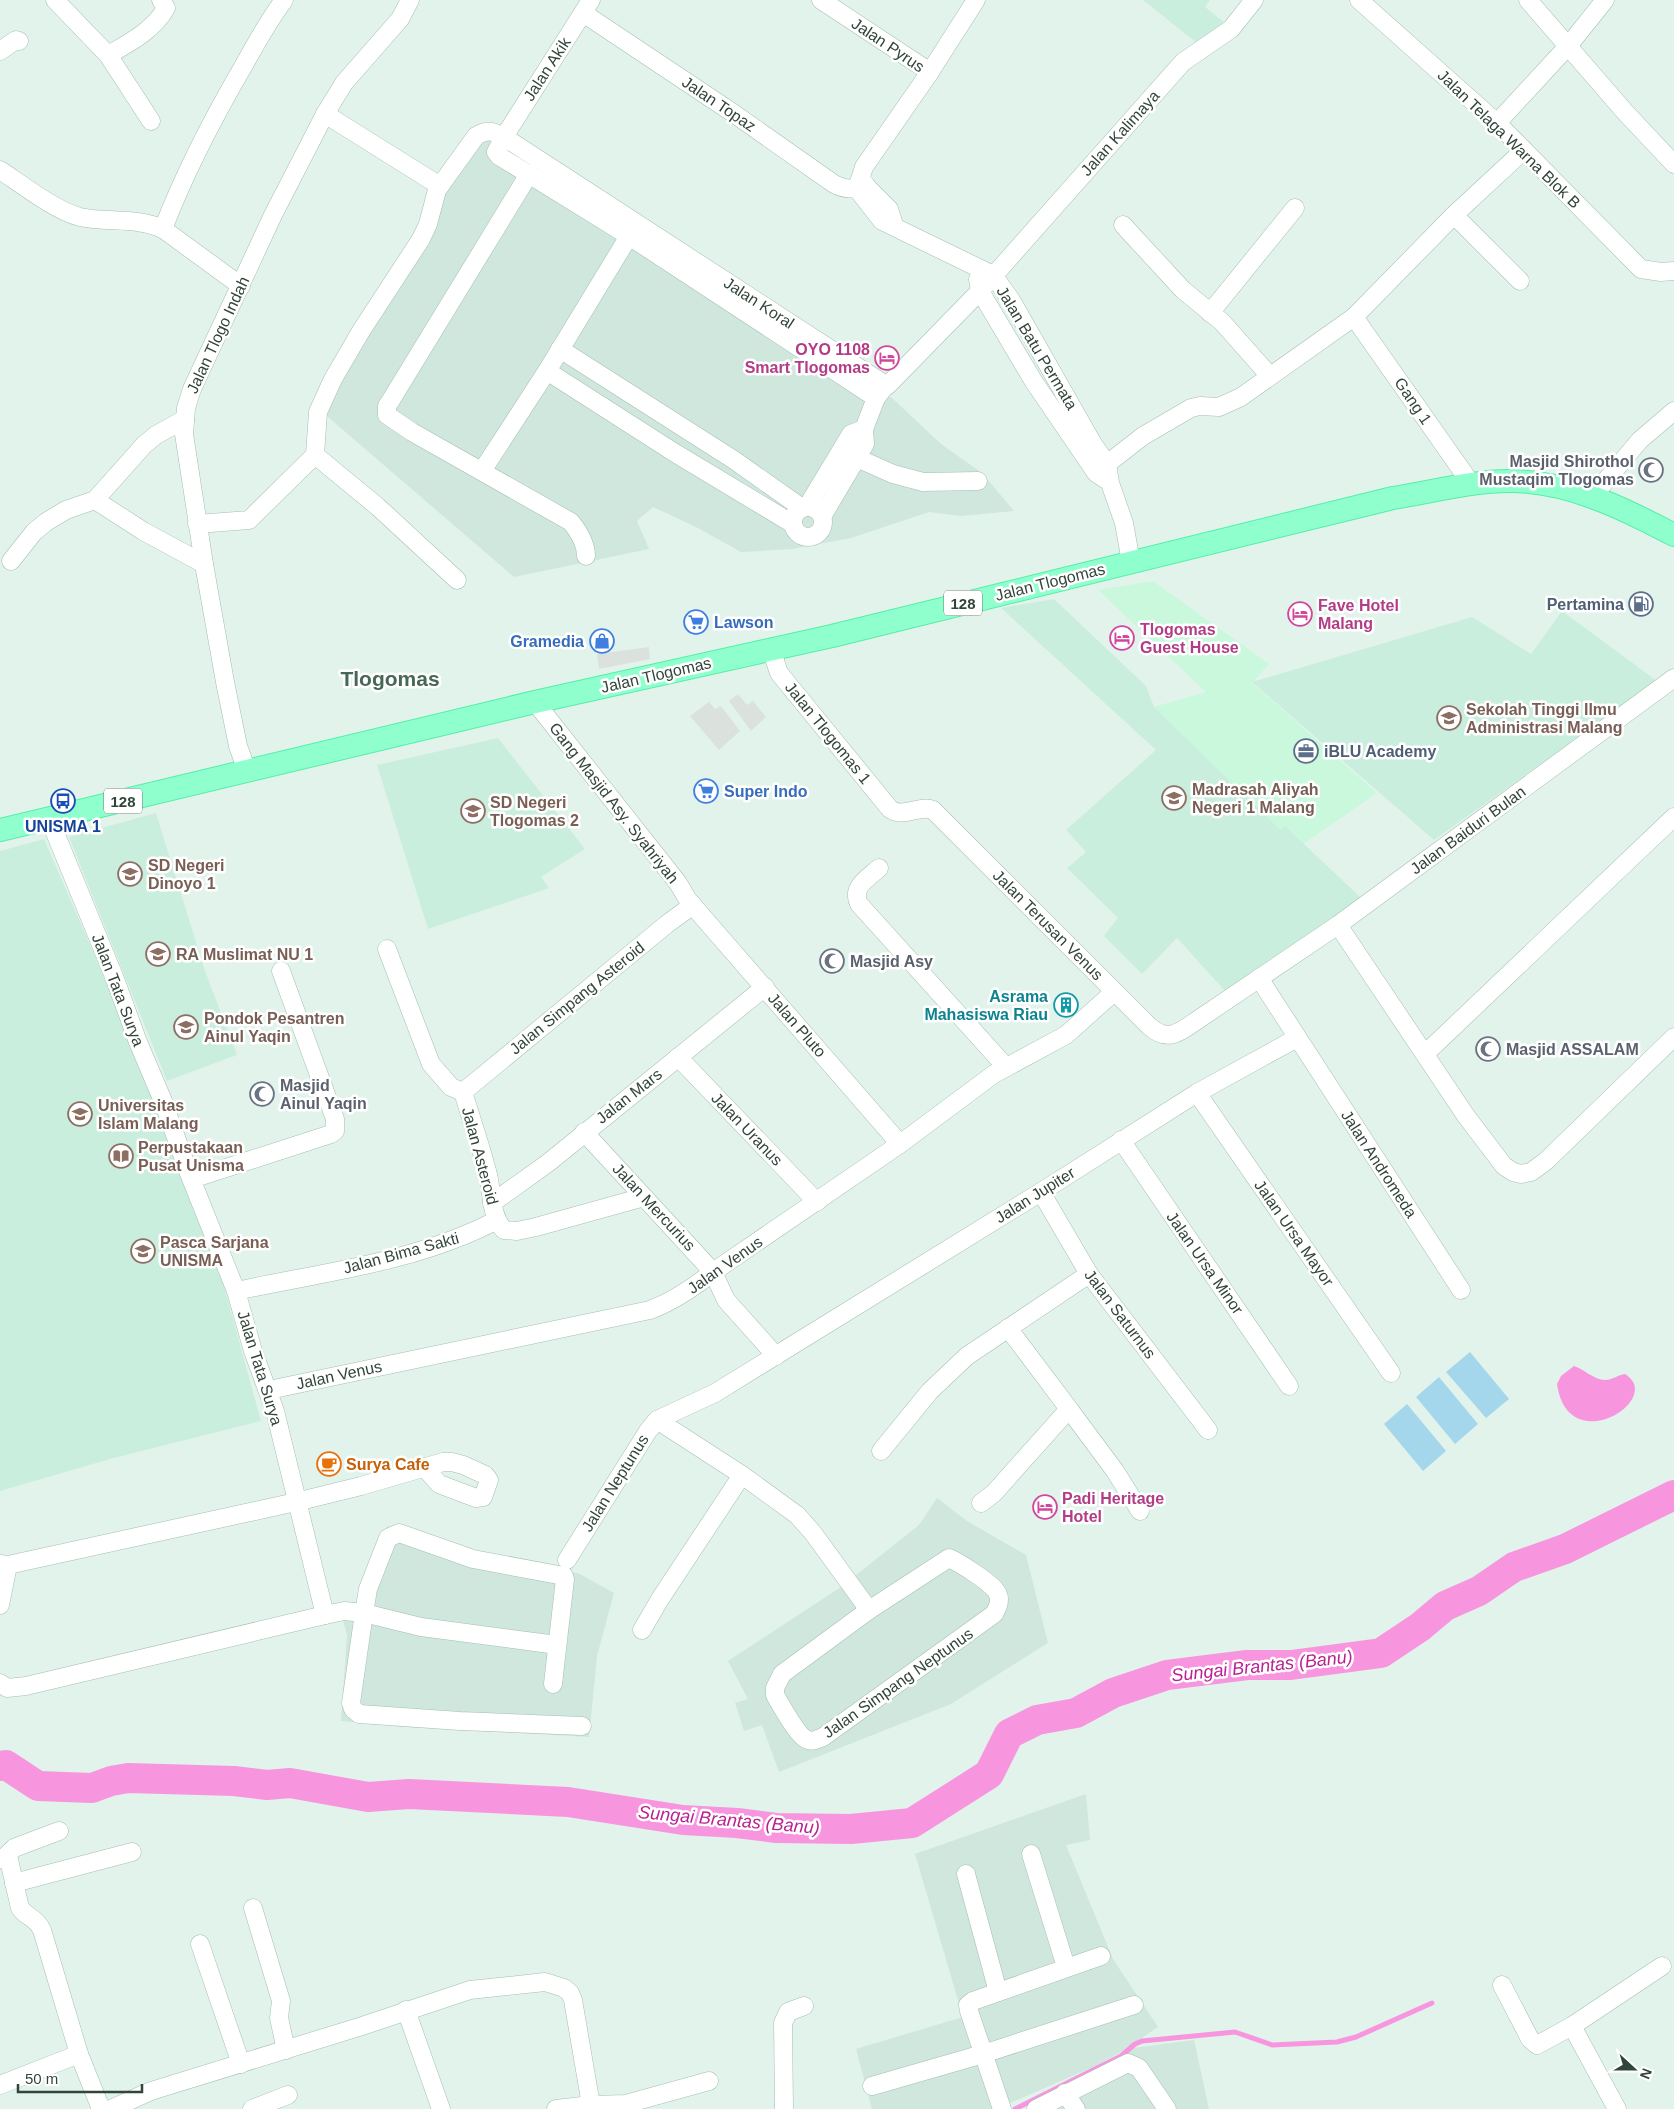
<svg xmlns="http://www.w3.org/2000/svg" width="1674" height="2109" font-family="Helvetica,sans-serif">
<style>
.residential{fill:#cfe7dc}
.commercial{fill:#c9f8dd}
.education{fill:#caeede}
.green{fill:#a5d7ec}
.parking{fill:#dbe2de}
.water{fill:#f796df}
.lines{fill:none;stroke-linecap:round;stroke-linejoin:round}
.stream{stroke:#f796df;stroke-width:5}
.river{stroke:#f796df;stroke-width:30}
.minor-casing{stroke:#a4bfb1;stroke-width:19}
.major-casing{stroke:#53efa8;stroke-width:24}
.minor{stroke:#fff;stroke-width:18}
.major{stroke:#8effcd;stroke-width:22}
.labels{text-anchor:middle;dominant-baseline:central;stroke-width:5;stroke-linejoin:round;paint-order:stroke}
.shield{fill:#fff;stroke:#707d75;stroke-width:1}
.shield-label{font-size:15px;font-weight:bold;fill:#32453a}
.street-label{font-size:16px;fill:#32453a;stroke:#fff}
.hotel-label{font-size:16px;font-weight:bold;fill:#b23c85;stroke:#fff;text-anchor:start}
.worship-label{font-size:16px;font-weight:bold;fill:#5b616d;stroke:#fff;text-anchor:start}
.service-label{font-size:16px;font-weight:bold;fill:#4e5e75;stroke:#fff;text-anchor:end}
.shop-label{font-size:16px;font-weight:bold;fill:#366cbe;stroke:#fff;text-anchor:start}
.education-label{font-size:16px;font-weight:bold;fill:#785e54;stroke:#fff;text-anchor:start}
.transit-label{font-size:16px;font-weight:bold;fill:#164399;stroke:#fff}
.culture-label{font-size:16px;font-weight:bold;fill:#0d838f;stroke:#fff;text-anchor:end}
.food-label{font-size:16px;font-weight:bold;fill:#c56008;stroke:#fff;text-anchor:start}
.water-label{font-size:18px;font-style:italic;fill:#ba2192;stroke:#fff}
.district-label{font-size:21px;font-weight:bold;fill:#486856;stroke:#fff}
</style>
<rect width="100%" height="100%" fill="#e2f3eb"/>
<!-- residential -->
<g class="residential">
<polygon points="495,139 867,384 892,398 941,444 982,473 1014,511 960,516 929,512 851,538 792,549 741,552 696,527 653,507 637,521 649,549 514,577 321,411 438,201 477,142"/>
<polygon points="937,1498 967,1521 1026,1555 1048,1643 951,1704 779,1772 762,1725 744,1731 735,1703 748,1699 728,1661 841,1587 919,1525"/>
<polygon points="387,1526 474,1555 517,1564 578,1573 614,1593 597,1656 589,1737 404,1727 341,1721 347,1635 339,1605 361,1601 361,1594"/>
<polygon points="1086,1794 1090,1840 1066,1845 1113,1959 1158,2027 1121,2052 1093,2067 1010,2103 1011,2109 872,2109 856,2049 963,2017 915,1854"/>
<polygon points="1194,2040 1209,2109 1027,2109 1036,2102 1125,2057 1133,2048"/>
</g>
<!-- commercial -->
<polygon class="commercial" points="1153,581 1269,664 1252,683 1377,793 1303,844 1285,827 1280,831 1154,707 1206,692 1098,590"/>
<!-- education -->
<g class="education">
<polygon points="1143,0 1210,0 1205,7 1225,23 1203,48"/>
<polygon points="1054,599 1146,686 1154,707 1273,823 1280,830 1285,826 1360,897 1313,934 1226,992 1177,938 1142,974 1104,936 1118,918 1067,868 1086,852 1066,830 1156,750 1001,608"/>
<polygon points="1562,611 1657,681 1434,840 1252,682 1472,617 1531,654"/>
<polygon points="498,738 585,849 541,877 549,888 428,929 377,765"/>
<polygon points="156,813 205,971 237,1055 167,1081 69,837"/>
<polygon points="44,839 141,1062 222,1279 261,1421 110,1459 0,1491 0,851"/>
</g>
<!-- green -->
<g class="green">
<polygon points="1470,1352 1509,1399 1486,1418 1446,1372"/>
<polygon points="1439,1377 1478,1424 1455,1444 1416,1397"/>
<polygon points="1407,1404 1446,1451 1423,1471 1384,1424"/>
</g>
<!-- parking -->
<g class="parking">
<polygon points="649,647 650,659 599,669 597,654"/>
<polygon points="738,694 747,705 753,701 766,717 751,731 729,701"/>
<polygon points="709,702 715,709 721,706 740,731 719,750 690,716"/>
</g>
<!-- water -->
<path class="water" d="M1574,1366C1584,1369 1594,1380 1605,1380C1612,1380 1618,1375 1625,1374C1666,1399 1568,1461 1557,1384L1561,1376Z"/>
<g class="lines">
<!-- stream -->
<polyline class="stream" points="1015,2109 1121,2056 1135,2044 1142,2041 1235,2032 1272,2045 1337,2042 1356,2037 1432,2003"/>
<!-- river -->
<polyline class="river" points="0,1766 6,1765 38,1786 92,1788 111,1781 128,1778 234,1781 267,1785 290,1783 368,1797 409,1794 568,1802 683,1820 737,1823 776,1828 851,1829 912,1823 989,1774 1009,1734 1037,1720 1076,1713 1113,1693 1167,1675 1247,1665 1291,1665 1381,1653 1420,1627 1445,1606 1479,1591 1514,1567 1565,1549 1674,1495"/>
<!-- minor casing -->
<g class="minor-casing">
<g id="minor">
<polyline points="55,0 108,55 151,121"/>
<polyline points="591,0 504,137 496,152 499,156 629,236 876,398"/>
<polyline points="821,0 930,72"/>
<polyline points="976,0 930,72 864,167 857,189 882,221 993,275 1011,300 1093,444 1107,464 1110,483 1124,523 1131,562"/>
<polyline points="1359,0 1497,123 1641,269 1661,272 1674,271"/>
<polyline points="1528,0 1625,112 1674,164"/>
<path d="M583,13L733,113L834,184C846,190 854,190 865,184"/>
<polyline points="0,51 16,40 19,41"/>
<path d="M108,55C129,43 154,30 166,8L161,0"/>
<polyline points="325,114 440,186"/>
<polyline points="1497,123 1569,45 1605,0"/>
<path d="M0,170C21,184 56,211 80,217C108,223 137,217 163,229L241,286"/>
<path d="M529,174L391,400L387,406V415L412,432L571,522C579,532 586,543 586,556"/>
<polyline points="866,186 889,209 894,225"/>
<polyline points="1454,215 1520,281"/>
<polyline points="1123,225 1183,290 1222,322 1269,375"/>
<path d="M163,229C185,172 213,118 244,65C256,43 269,20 284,0"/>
<polyline points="978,279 980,291 1034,382 1096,473 1105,479"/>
<polyline points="1210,313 1295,208"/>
<polyline points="1354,317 1472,485"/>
<polyline points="560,349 734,460 802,508"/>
<polyline points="547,371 675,453 793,524"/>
<polyline points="315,455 378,507 457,580"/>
<polyline points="857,458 893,474 923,482 978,481"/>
<polyline points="482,471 547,371 629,236"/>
<polyline points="1098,471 1143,436 1191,408 1200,406 1219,407 1241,397 1354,317 1454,215 1524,150"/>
<polyline points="1592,497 1640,440 1674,411"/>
<polyline points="95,500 143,531 204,564"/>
<circle cx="808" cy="522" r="15"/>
<polyline points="807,507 851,434 864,429"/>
<polyline points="823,515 865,444 864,429 876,398 883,389"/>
<path d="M197,524L249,520L315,455L318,412L333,379L361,331L421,239L428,224L437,190L476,136C488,129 492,131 504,137L887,386L980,291L1183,62L1231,29L1254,0"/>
<polyline points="11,561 34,532 46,522 66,510 95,500 144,445 156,435 185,419"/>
<path d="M771,649L779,673L890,809C904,819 919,804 933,810L1149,1026C1169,1044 1181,1031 1199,1019L1338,925L1674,678"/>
<polyline points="535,702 678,883 688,900 900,1144"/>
<polyline points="247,771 238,746 225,682 204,564 184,434 186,408 192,389 273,215 325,114 344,83 400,19 410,0"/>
<path d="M879,868C867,879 851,887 859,904L1006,1067"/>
<polyline points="1338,925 1466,1116 1504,1166 1513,1172 1521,1174 1531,1172 1546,1161 1674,1037"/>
<polyline points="387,949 431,1064 451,1087 463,1092"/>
<polyline points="1259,978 1461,1290"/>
<polyline points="1426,1053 1674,817"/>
<polyline points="678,1057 817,1202"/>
<polyline points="463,1092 667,924 693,905"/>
<path d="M463,1092C471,1118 480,1144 487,1171C493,1190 489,1214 504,1230L517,1231L536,1227L644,1197"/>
<polyline points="1197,1093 1391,1373"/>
<polyline points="584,1132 713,1272 726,1300 776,1356"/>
<polyline points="1121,1140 1289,1386"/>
<polyline points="192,1179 331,1134 335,1131 335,1119 281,971"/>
<polyline points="1041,1192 1089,1274 1208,1430"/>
<polyline points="492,1203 548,1163 765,987"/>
<path d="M236,1291C324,1272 417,1262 497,1220"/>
<path d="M269,1390L650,1310C674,1301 693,1288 713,1272L900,1144L994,1074L1066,1035L1114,992"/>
<polyline points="1069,1409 1115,1471 1140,1511"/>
<polyline points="657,1420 742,1475 797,1515 813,1533 869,1610"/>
<polyline points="881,1451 930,1391 967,1356 1089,1274"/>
<polyline points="981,1503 994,1493 1069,1409 1008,1328"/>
<path d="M949,1558C960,1563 990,1582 996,1591C1002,1599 998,1607 994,1614L823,1737C818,1739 813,1742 808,1740C798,1737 781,1705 775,1695V1688L782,1674L869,1610Z"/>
<polyline points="567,1560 648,1431 657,1420 715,1393 1041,1192 1197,1093 1297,1038"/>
<polyline points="0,1564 8,1565 296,1502 361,1486 443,1462 452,1462 463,1465 485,1475 489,1480 483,1497 476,1498 439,1484 424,1467"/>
<polyline points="0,1605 8,1565"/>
<polyline points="325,1615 344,1611 364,1613 368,1589 388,1538 399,1533 473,1559 564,1576 565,1579 553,1684"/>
<polyline points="642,1630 660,1599 742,1475"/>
<polyline points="557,1645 421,1627 364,1613 351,1703 353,1709 359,1714 460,1721 582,1726"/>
<polyline points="0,1683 7,1688 26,1686 325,1615 275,1411 253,1351 236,1291 188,1171 163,1101 138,1042 115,979 49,818"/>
<polyline points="1031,1854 1066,1967"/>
<polyline points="4,1858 14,1848 59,1831"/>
<path d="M0,1859L9,1860L20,1908C27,1918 36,1917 42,1930L79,2054L101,2109"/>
<polyline points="966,1874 998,1992"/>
<polyline points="14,1883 132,1852"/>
<polyline points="253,1908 281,2001 279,2018 286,2050"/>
<polyline points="200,1944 241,2064"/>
<polyline points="1502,1985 1530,2039 1537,2045 1572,2026 1662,1966"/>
<polyline points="406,2010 441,2109"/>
<polyline points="1572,2026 1617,2109"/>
<polyline points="0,2085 79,2054"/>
<polyline points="872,2086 983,2054 1134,2005"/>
<polyline points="1065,2093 1076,2109"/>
<polyline points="111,2109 151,2091 359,2027 470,1990 545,1982 564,1988 570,1993 573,2000 591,2105"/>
<polyline points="252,2109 288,2095"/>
<polyline points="556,2109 591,2105 626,2104 709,2081"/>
<polyline points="784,2109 783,2023 788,2012 804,2006"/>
<polyline points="1002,2109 969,2011 968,2005 973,2001 1101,1956"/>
<polyline points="1036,2109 1128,2063 1139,2068 1167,2109"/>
</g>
</g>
<!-- major casing -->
<g class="major-casing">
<path id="major" d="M0,830L535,702L832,636L1393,498C1431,492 1471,481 1510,481C1568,481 1623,508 1674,535"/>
</g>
<!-- minor -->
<use href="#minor" class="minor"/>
<!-- major -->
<use href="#major" class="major"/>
</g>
<!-- icons -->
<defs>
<g id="hotel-ring" transform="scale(1.25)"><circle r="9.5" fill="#fff" stroke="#d1479c" stroke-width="1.5"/><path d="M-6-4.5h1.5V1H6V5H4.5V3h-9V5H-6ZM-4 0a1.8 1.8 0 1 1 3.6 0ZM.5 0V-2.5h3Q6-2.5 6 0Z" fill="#d1479c"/></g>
<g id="mosque-ring" transform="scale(1.25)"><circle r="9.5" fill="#fff" stroke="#6b7280" stroke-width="1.5"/><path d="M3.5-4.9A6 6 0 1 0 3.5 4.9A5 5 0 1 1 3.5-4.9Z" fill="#6b7280"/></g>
<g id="fuel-ring" transform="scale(1.25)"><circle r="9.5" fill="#fff" stroke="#5c6f8a" stroke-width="1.5"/><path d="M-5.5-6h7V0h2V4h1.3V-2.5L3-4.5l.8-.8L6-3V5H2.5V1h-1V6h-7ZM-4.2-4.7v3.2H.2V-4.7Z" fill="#5c6f8a"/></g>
<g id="supermarket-ring" transform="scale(1.25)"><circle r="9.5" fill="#fff" stroke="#3f7fe0" stroke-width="1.5"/><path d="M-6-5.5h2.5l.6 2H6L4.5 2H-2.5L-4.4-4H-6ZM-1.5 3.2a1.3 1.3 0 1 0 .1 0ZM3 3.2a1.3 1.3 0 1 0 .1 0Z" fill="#3f7fe0"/></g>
<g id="shop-ring" transform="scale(1.25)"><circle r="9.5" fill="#fff" stroke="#3f7fe0" stroke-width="1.5"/><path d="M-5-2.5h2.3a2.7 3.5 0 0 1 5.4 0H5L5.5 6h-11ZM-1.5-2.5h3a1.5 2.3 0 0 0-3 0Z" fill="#3f7fe0"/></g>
<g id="university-ring" transform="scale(1.25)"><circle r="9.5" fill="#fff" stroke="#8d6e63" stroke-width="1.5"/><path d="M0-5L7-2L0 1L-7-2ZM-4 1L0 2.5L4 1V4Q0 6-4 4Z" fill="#8d6e63"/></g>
<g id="office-ring" transform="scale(1.25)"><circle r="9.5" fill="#fff" stroke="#5c6f8a" stroke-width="1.5"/><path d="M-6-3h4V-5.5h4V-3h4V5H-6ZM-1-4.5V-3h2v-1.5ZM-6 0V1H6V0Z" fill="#5c6f8a"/></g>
<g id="school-ring" transform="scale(1.25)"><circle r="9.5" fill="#fff" stroke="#8d6e63" stroke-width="1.5"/><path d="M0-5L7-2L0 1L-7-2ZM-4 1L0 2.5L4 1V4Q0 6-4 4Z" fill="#8d6e63"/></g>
<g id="bus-ring" transform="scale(1.25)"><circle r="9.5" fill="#fff" stroke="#1a4fb4" stroke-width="1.5"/><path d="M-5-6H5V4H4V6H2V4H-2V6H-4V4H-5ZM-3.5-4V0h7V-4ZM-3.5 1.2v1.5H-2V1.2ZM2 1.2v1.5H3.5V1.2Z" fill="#1a4fb4"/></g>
<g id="building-ring" transform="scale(1.25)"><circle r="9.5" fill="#fff" stroke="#0f9aa8" stroke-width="1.5"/><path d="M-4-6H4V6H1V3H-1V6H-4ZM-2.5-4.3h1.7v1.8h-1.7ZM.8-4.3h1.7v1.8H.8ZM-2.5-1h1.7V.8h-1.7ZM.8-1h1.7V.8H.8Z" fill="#0f9aa8"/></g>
<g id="library-ring" transform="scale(1.25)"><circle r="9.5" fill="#fff" stroke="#8d6e63" stroke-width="1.5"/><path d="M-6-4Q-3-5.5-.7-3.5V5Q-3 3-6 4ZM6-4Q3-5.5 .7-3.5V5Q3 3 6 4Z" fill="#8d6e63"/></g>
<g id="cafe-ring" transform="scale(1.25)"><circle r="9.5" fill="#fff" stroke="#e8710a" stroke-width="1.5"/><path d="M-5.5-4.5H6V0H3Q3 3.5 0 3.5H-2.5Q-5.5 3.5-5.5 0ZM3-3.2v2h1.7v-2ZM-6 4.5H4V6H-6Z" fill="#e8710a"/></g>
</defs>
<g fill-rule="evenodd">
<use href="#hotel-ring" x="887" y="358"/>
<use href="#mosque-ring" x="1651" y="470"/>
<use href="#fuel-ring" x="1641" y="604"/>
<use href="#hotel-ring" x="1300" y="614"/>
<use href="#supermarket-ring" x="696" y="622"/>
<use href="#hotel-ring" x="1122" y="638"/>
<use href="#shop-ring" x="602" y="641"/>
<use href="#university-ring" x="1449" y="718"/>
<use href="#office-ring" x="1306" y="751"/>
<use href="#supermarket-ring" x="706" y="791"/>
<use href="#school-ring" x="1174" y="798"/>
<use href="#bus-ring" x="63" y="801"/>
<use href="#school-ring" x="473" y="811"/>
<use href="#school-ring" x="130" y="874"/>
<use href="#school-ring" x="158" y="954"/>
<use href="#mosque-ring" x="832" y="961"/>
<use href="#building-ring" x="1066" y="1005"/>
<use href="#school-ring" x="186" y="1027"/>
<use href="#mosque-ring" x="1488" y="1049"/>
<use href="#mosque-ring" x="262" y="1094"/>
<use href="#university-ring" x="80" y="1114"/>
<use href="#library-ring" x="121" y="1156"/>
<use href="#university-ring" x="143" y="1251"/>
<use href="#cafe-ring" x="329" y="1464"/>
<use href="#hotel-ring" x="1045" y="1507"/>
</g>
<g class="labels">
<!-- shield labels -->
<g class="shield">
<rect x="944" y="590.5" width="38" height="25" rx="4"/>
<rect x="104" y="788.5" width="38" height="25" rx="4"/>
</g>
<g class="shield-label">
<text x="963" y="603">128</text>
<text x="123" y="801">128</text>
</g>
<!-- street labels -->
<g class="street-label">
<text transform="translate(888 45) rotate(34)">Jalan Pyrus</text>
<text transform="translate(547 69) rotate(-57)">Jalan Akik</text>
<text transform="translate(719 104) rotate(34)">Jalan Topaz</text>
<text transform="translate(1120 133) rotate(-48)">Jalan Kalimaya</text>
<text transform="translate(1509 139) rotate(44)">Jalan Telaga Warna Blok B</text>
<text transform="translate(759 303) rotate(33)">Jalan Koral</text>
<text transform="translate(218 335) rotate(-65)">Jalan Tlogo Indah</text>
<text transform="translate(1037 348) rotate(59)">Jalan Batu Permata</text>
<text transform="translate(1413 401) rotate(56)">Gang 1</text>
<text transform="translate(1050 582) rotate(-14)">Jalan Tlogomas</text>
<text transform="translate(656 675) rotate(-13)">Jalan Tlogomas</text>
<text transform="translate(828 733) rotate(51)">Jalan Tlogomas 1</text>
<text transform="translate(614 803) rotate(52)">Gang Masjid Asy. Syahriyah</text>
<text transform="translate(1468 830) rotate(-36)">Jalan Baiduri Bulan</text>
<text transform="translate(1048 925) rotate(45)">Jalan Terusan Venus</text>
<text transform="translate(118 990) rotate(69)">Jalan Tata Surya</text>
<text transform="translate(577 998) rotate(-39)">Jalan Simpang Asteroid</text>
<text transform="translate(797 1025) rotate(49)">Jalan Pluto</text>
<text transform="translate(629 1096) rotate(-38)">Jalan Mars</text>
<text transform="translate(747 1129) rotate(46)">Jalan Uranus</text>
<text transform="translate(480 1156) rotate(75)">Jalan Asteroid</text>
<text transform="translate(1379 1164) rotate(57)">Jalan Andromeda</text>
<text transform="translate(1035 1195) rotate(-32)">Jalan Jupiter</text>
<text transform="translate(654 1207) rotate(47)">Jalan Mercurius</text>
<text transform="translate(1294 1233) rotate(55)">Jalan Ursa Mayor</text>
<text transform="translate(401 1253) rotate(-15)">Jalan Bima Sakti</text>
<text transform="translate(1205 1263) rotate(55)">Jalan Ursa Minor</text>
<text transform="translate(725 1265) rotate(-35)">Jalan Venus</text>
<text transform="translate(1120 1314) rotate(53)">Jalan Saturnus</text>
<text transform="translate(260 1368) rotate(73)">Jalan Tata Surya</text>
<text transform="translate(339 1375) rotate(-12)">Jalan Venus</text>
<text transform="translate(615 1483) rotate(-58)">Jalan Neptunus</text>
<text transform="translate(898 1683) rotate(-35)">Jalan Simpang Neptunus</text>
</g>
<!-- hotel labels -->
<g class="hotel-label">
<text x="870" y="349" text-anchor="end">OYO 1108<tspan x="870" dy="18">Smart Tlogomas</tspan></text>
<text x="1318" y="605">Fave Hotel<tspan x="1318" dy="18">Malang</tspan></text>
<text x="1140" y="629">Tlogomas<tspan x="1140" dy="18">Guest House</tspan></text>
<text x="1062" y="1498">Padi Heritage<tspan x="1062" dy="18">Hotel</tspan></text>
</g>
<!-- worship labels -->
<g class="worship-label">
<text x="1634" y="461" text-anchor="end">Masjid Shirothol<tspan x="1634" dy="18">Mustaqim Tlogomas</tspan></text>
<text x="850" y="961">Masjid Asy</text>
<text x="1506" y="1049">Masjid ASSALAM</text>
<text x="280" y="1085">Masjid<tspan x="280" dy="18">Ainul Yaqin</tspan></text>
</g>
<!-- service labels -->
<g class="service-label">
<text x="1624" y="604">Pertamina</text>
<text x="1324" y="751" text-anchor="start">iBLU Academy</text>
</g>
<!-- shop labels -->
<g class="shop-label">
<text x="714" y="622">Lawson</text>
<text x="584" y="641" text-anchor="end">Gramedia</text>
<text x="724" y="791">Super Indo</text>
</g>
<!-- education labels -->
<g class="education-label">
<text x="1466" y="709">Sekolah Tinggi Ilmu<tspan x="1466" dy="18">Administrasi Malang</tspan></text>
<text x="1192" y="789">Madrasah Aliyah<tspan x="1192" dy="18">Negeri 1 Malang</tspan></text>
<text x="490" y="802">SD Negeri<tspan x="490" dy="18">Tlogomas 2</tspan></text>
<text x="148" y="865">SD Negeri<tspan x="148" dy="18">Dinoyo 1</tspan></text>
<text x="176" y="954">RA Muslimat NU 1</text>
<text x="204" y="1018">Pondok Pesantren<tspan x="204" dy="18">Ainul Yaqin</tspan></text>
<text x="98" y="1105">Universitas<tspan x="98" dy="18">Islam Malang</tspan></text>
<text x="138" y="1147">Perpustakaan<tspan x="138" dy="18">Pusat Unisma</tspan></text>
<text x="160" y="1242">Pasca Sarjana<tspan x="160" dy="18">UNISMA</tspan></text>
</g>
<!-- transit labels -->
<g class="transit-label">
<text x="63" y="826">UNISMA 1</text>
</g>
<!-- culture labels -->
<g class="culture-label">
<text x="1048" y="996">Asrama<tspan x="1048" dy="18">Mahasiswa Riau</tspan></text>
</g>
<!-- food labels -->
<g class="food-label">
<text x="346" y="1464">Surya Cafe</text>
</g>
<!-- water labels -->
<g class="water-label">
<text transform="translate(1262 1666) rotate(-6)">Sungai Brantas (Banu)</text>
<text transform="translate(729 1820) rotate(5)">Sungai Brantas (Banu)</text>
</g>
<!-- district labels -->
<g class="district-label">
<text x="390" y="678">Tlogomas</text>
</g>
</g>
<!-- north arrow -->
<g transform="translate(1634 2069) rotate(111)" stroke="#ffffff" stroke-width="4" paint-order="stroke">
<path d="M0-4L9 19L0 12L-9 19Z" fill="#32453a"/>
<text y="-8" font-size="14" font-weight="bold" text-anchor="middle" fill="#32453a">N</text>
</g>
<!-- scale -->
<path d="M18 2084v8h124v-8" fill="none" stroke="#32453a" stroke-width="2.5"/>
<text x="25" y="2084" font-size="15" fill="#32453a" stroke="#ffffff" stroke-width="4" paint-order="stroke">50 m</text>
</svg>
